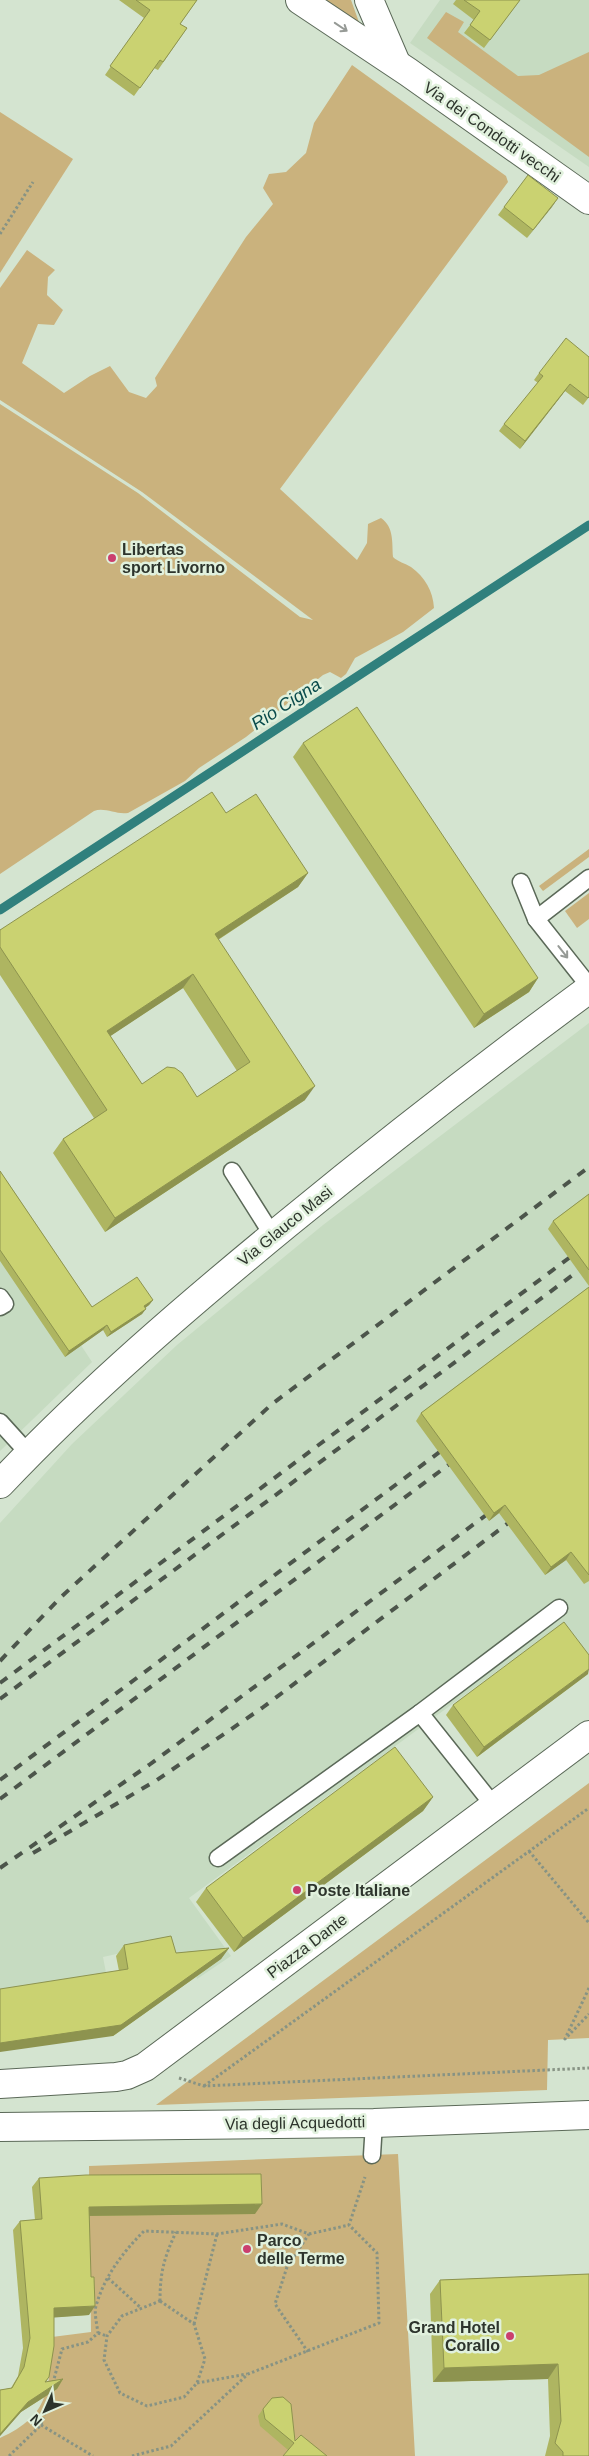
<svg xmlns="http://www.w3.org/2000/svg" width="589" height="2456" font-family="Arial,sans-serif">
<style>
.built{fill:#c6dbc1}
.green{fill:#cab27d}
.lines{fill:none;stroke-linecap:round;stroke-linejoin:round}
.stream{stroke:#30807d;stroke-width:9}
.lane-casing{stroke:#5b6958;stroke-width:19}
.street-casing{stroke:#5b6958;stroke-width:30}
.secondary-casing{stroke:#5b6958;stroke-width:30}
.path{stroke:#879384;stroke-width:3;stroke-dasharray:2.5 2.5;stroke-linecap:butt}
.lane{stroke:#fff;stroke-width:16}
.street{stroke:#fff;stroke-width:28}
.secondary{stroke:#fff;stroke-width:28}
.rail{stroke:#4c554b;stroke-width:4;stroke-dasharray:9 9;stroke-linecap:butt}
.wall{fill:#aeb561;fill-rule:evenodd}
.shaded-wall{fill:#8d934f}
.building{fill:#cad271;stroke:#8d934f;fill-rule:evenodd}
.oneway{stroke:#969a96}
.poi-dot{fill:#cb3f6e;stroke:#e1f1dd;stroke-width:2}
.labels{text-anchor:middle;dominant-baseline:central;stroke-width:5;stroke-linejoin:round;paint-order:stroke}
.street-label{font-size:16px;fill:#2d342c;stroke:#e1f1dd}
.poi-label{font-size:16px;font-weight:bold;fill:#2d342c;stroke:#e1f1dd;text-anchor:start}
.water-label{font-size:18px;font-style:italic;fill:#0b4c4c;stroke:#e1f1dd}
</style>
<rect width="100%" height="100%" fill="#d4e4d0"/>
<!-- built -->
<g class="built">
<polygon points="440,0 589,0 589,167 410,43"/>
<polygon points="589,1023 589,1666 557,1627 189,1898 231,1956 197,1979 193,1960 170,1962 166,1943 103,1957 107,1978 0,1997 0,1523 72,1444 177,1345 323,1225"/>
<polygon points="0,1222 92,1362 0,1451"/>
</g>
<!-- green -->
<g class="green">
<polygon points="312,0 351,0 360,25"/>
<polygon points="446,12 464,22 458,32 518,76 539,75 589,52 589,157 427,38"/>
<path d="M352,65L506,176L508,182L280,489L357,560L367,543L368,524L381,518C394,527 392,542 393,557C398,562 405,563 411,567C425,577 433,591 434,608L403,632L355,658L346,674L341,678L330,672L323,675L246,737L199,768L185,781L128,813C116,815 105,807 94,811L0,874V404L138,493L300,617L313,620L142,492L0,400V288L27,250L55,270L48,277L47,295L63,310L54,325L38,324L22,363L64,393L90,376L110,366L129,392L146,398L157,386L155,378L246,237L273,204L263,188L269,174L286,172L306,153L314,123Z"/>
<polygon points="0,112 73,159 0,273"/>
<polygon points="589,849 589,857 543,891 539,886"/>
<polygon points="589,893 589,919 577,928 565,911"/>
<polygon points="589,1783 589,2038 548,2040 547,2090 156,2105"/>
<path d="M398,2154L415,2456H0V2438C51,2415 49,2388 52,2337L91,2332L89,2166Z"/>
</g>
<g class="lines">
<!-- stream -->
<polyline class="stream" points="0,910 589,525"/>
<!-- lane casing -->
<g class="lane-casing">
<g id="lane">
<polyline points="521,882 536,919 589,986"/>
<polyline points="536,919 589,878"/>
<polyline points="232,1171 273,1236"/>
<polyline points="0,1297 5,1304 0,1307"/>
<polyline points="0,1422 29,1454"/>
<polyline points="420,1713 559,1608"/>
<polyline points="218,1858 420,1713 494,1806"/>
<polyline points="372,2155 374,2123"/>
</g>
</g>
<!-- street casing -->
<g class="street-casing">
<g id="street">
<polyline points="300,0 408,72 589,200"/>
<polyline points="369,0 396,63"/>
<path d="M0,1484C89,1390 187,1306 287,1224C386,1143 486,1065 589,989"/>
<polyline points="0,2084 116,2077 127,2075 145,2067 589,1735"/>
</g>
</g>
<!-- secondary casing -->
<g class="secondary-casing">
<polyline id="secondary" points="0,2127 374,2123 589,2115"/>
</g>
<!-- path -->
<g class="path">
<polyline points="0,234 33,182"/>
<polyline points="529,1851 589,1923"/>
<polyline points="589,1988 565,2039 589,2014"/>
<polyline points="179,2078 204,2086 589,2068"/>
<polyline points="204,2086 589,1808"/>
<polyline points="309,2234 349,2225"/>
<polyline points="108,2278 141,2308"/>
<polygon points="160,2301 194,2324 205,2359 197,2383 184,2397 147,2406 120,2393 104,2360 107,2336 122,2316"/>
<path d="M160,2301C160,2272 164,2258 176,2232"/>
<polyline points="194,2324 217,2234"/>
<polyline points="98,2333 107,2336"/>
<path d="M53,2383L62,2349L88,2342L98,2333C97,2325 94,2313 96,2306C104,2277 123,2252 144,2231L217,2234L282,2224L309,2234L287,2267L275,2304L308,2352"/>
<polyline points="197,2383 247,2374"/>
<polyline points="41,2425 93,2456"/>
<polyline points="9,2456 41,2425 52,2389"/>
<polyline points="132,2456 171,2446 248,2374 379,2323 377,2253 349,2225 365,2177"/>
</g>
<!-- lane -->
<use href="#lane" class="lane"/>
<!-- street -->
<use href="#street" class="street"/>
<!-- secondary -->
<use href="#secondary" class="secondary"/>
<!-- rail -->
<g class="rail">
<polyline points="0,1661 61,1597 272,1404 589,1167"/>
<polyline points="0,1683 589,1243"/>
<polyline points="0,1699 589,1263"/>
<polyline points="0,1780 449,1445"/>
<polyline points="0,1799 459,1457"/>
<polyline points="33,1853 157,1780 262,1708 519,1515"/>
<polyline points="0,1868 149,1765 497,1507"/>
</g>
</g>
<!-- wall -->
<g class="wall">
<polygon points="119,0 197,0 180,24 187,28 158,70 154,68 134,96 105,75 144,18"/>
<polygon points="456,0 520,0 484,48 464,33 474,20 453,4"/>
<polygon points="558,198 527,238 498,215 504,207"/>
<polygon points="589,357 589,397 583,405 565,391 520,449 499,431 504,424 538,383 534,380 539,373"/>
<polygon points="303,743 538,978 529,992 474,1028 293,757"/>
<path d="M226,813L308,873L298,887L218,940L305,1100L105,1232L53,1153L63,1139L94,1118L0,975V930ZM183,988L237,1071L197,1097L142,1084L110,1036Z"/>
<polygon points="0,1171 92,1307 153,1300 149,1305 145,1308 142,1314 107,1337 103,1330 65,1357 0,1261"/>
<polygon points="589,1194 589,1286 548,1229 553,1221"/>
<polygon points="589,1287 589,1581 584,1584 566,1560 545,1575 499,1513 489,1521 416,1421 421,1413"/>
<polygon points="588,1674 477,1757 446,1715 453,1705"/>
<polygon points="433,1797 423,1811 234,1952 196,1902 206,1888"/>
<polygon points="124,1945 176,1953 229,1948 221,1959 113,2036 119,1971 116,1956"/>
<polygon points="39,2178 255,2214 90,2216 89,2315 54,2317 49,2377 46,2382 63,2379 57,2389 21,2412 0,2436 0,2390 11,2388 18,2376 23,2348 13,2230 20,2221 35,2220 32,2187"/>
<polygon points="589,2274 589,2456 545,2456 550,2436 548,2379 433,2382 430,2294 440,2280"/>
<polygon points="263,2409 295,2441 288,2450 260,2426 258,2416"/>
</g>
<!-- shaded-wall -->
<g class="shaded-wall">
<polygon points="558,198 552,207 527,238 533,230"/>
<polygon points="570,384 565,391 520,449 525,441"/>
<polygon points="308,873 298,887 205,948 215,934"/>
<polygon points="193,974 183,988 97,1045 107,1031"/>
<polygon points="538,978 529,992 474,1028 484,1014"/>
<polygon points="315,1086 305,1100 105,1232 115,1218"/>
<polygon points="153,1300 149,1305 140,1312 144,1306"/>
<polygon points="146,1309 142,1314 107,1337 111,1332"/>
<polygon points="107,1325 103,1330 65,1357 69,1351"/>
<polygon points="505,1505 499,1513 489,1521 494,1513"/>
<polygon points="571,1552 566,1560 545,1575 551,1567"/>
<polygon points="589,1669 588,1674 477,1757 484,1747"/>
<polygon points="433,1797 423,1811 234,1952 243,1938"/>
<polygon points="229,1948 221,1959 113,2036 0,2052 0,2043"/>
<polygon points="262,2204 255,2214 83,2216 89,2207"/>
<polygon points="95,2306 89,2315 48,2318 54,2308"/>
<polygon points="558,2364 548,2379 433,2382 444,2368"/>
<polygon points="63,2379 57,2389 21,2412 0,2436 0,2434 28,2402"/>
</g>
<!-- building -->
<g class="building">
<polygon points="136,0 197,0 180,24 187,28 163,62 160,60 140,88 110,66 150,10"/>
<polygon points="464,0 520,0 490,40 470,25 480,11"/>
<polygon points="528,175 558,198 533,230 504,207"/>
<polygon points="566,338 589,357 589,397 588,398 570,384 525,441 504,424 543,376 539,373"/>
<polygon points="357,707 538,978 484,1014 303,743"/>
<path d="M212,792L226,813L256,794L308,873L215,934L315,1086L115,1218L63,1139L107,1110L0,947V930ZM193,974L250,1062L197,1097L182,1073L175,1068L167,1067L142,1084L107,1031Z"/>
<polygon points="0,1171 92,1307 137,1277 153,1300 144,1306 146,1309 111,1332 107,1325 69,1351 0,1250"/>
<polygon points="589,1194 589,1270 553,1221"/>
<polygon points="589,1287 589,1575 571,1552 551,1567 505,1505 494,1513 421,1413"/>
<polygon points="564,1622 589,1655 589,1669 484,1747 453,1705"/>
<polygon points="395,1747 433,1797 243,1938 206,1888"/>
<polygon points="171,1936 176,1953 229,1948 121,2025 0,2043 0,1989 128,1969 124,1945"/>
<polygon points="261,2174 262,2204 89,2207 91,2277 94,2277 95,2306 54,2308 54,2346 49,2377 45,2382 63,2379 28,2402 0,2434 0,2390 12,2388 24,2367 30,2338 20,2221 42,2219 39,2178 86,2175"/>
<polygon points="589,2274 589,2456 563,2456 563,2452 555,2443 561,2421 558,2364 444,2368 440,2280"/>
<polygon points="283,2397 291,2404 295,2441 301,2435 327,2456 283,2456 294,2443 265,2419 263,2409 272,2398"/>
</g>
<!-- one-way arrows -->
<defs><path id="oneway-shaft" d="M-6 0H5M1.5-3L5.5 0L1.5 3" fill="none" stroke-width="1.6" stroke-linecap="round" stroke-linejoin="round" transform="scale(1.25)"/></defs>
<g class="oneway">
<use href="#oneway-shaft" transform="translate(341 27) rotate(34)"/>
<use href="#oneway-shaft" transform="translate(563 952) rotate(52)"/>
</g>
<!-- markers -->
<g class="poi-dot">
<circle cx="112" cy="558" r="5"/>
<circle cx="297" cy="1890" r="5"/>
<circle cx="247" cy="2249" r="5"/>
<circle cx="510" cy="2336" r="5"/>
</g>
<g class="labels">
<!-- street labels -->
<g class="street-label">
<text transform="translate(492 132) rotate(35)">Via dei Condotti vecchi</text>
<text transform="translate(285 1226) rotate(-39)">Via Glauco Masi</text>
<text transform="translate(307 1946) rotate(-37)">Piazza Dante</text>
<text transform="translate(295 2123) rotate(-1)">Via degli Acquedotti</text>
</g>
<!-- poi labels -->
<g class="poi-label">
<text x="122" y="549">Libertas<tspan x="122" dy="18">sport Livorno</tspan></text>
<text x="307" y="1890">Poste Italiane</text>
<text x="257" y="2240">Parco<tspan x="257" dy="18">delle Terme</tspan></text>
<text x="500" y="2327" text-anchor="end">Grand Hotel<tspan x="500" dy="18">Corallo</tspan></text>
</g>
<!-- water labels -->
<g class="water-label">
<text transform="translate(286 704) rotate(-33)">Rio Cigna</text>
</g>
</g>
<!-- north arrow -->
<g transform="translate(45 2411) rotate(225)" stroke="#e1f1dd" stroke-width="4" paint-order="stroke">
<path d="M0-4L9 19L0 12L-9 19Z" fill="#2d342c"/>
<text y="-8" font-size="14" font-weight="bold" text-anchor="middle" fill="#2d342c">N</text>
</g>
</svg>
